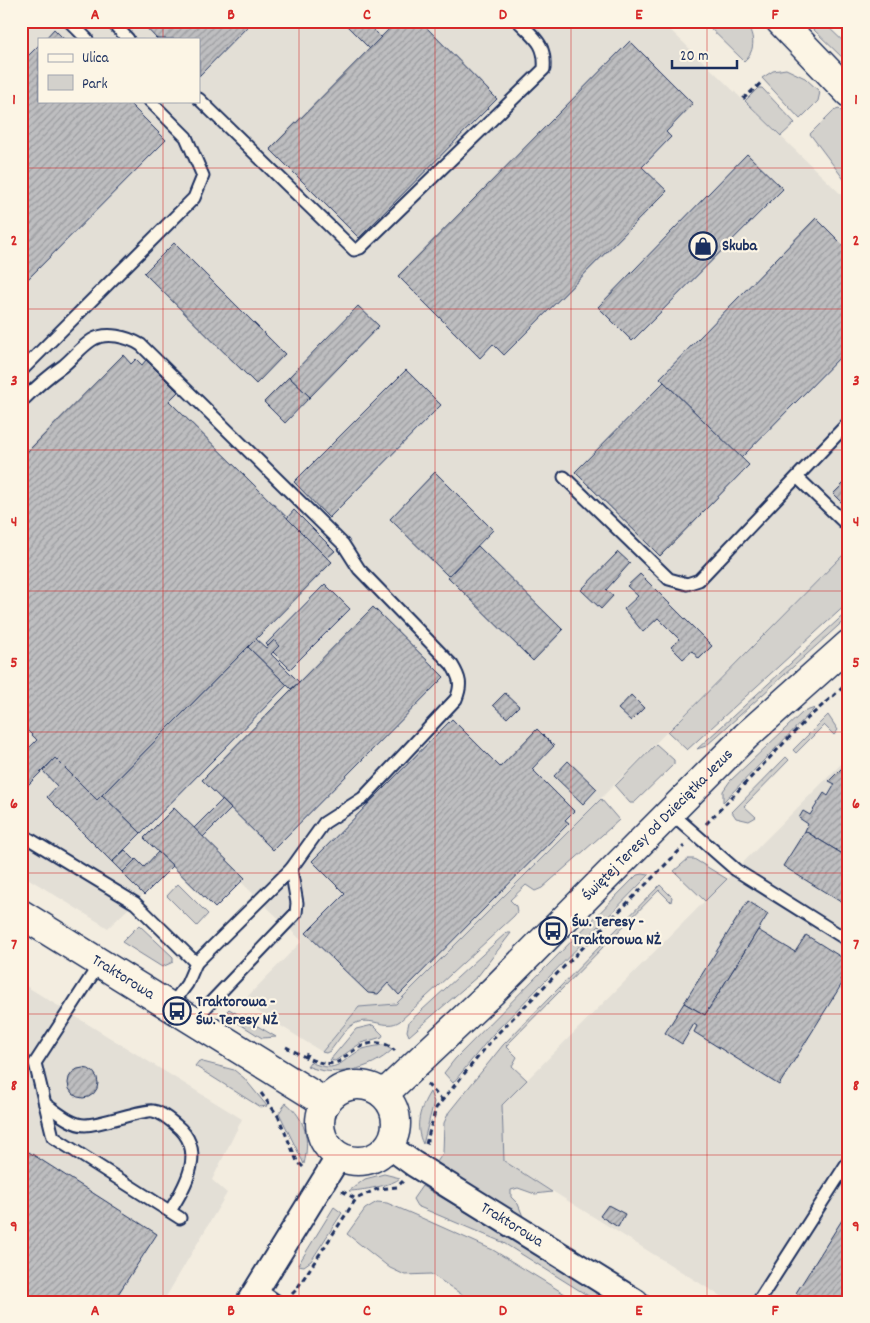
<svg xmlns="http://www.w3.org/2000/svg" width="870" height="1323" font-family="Dekko,sans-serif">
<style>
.built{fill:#e3dfd6;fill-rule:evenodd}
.green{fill:#d3d1cc;stroke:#778095}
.building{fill:url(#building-hatch);stroke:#1b2f5e}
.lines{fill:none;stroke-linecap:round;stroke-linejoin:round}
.service-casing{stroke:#1b2f5e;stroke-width:15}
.minor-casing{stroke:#1b2f5e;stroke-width:28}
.tertiary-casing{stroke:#1b2f5e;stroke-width:31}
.path{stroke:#1b2f5e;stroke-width:3;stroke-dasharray:5 4;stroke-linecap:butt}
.service{stroke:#fcf5e5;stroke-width:11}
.minor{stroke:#fcf5e5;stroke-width:24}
.tertiary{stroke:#fcf5e5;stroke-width:28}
.grid{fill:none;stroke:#d62828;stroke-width:1;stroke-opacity:0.55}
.labels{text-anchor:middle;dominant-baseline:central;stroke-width:4.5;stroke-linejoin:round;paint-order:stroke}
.poi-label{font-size:16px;font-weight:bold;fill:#1b2f5e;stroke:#fcf5e5;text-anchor:start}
.street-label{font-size:16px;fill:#1b2f5e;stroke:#fcf5e5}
.neatline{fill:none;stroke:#d62828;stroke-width:2}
.grid-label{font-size:16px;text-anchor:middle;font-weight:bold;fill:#d62828}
</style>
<defs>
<pattern id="building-hatch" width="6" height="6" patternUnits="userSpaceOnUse" patternTransform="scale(1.25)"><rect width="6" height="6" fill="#bebec0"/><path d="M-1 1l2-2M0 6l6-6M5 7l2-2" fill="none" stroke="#9a9b9f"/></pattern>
</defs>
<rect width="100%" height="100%" fill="#f3ede0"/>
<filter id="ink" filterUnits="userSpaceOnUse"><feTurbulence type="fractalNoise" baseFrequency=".02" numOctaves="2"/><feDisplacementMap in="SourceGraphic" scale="10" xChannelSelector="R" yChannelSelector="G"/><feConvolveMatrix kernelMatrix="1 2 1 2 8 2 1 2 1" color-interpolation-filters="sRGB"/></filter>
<g filter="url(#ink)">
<!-- built -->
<g class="built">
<path d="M21,21H661L849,202V549L396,1004L359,1007L322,1052L248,1005L247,997L302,941L241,882L215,908L173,866L108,928L21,874ZM39,39H199V101H39Z"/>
<polygon points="849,756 849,1302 730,1302 504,1161 502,1105"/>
<polygon points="21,983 242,1119 212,1180 227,1193 163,1302 21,1302"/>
</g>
<!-- green -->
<g class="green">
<path d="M703,21H745C754,34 757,50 744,61Z"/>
<polygon points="809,21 822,21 849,47 849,64 812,28"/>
<polygon points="786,69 805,78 820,92 818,101 800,119 762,78 773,71"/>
<polygon points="758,88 762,88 795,123 781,136 745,101"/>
<polygon points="839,109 849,119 849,186 810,134 833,111"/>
<polygon points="849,549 849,602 687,750 668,732"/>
<polygon points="849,610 849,616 706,746 697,749"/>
<polygon points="815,708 723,802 723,791 730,781 803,712"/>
<polygon points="828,715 838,730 834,735 824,725 796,753 793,750"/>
<polygon points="656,744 674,760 674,764 634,803 630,803 615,786"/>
<polygon points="786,757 789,760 744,806 756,817 749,821 736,818 732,812"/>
<path d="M601,799L619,820L542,888L535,891L526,885L510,900L516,906L517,912L514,916L400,1021C385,1031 371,1015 354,1024C345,1028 337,1043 330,1051L326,1053L322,1052L359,1007L396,1004Z"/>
<polygon points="688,859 694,859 727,879 705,901 674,871"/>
<polygon points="643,874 649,875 493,1034 453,1083 444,1073 455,1059 637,875"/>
<polygon points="178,884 208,914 197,926 167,896"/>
<polygon points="660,885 672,897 671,902 659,890 506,1046 517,1057 512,1066 527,1080 502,1105 504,1161 552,1192 535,1194 518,1188 511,1190 511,1197 518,1204 524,1219 437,1162 443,1153 444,1123 449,1112 503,1045"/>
<polygon points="139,925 173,957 173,962 162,967 122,942"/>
<polygon points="506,933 511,933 478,976 409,1036 407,1031 409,1022"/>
<polygon points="229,1009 276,1037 262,1038 224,1014"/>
<polygon points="373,1025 383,1035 382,1037 361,1043 335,1061 330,1060 356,1029"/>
<path d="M383,1045L392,1050C371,1070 334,1078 307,1066L310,1062C339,1075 340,1060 363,1049C369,1047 377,1046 383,1045Z"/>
<polygon points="199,1061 234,1070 244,1078 267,1106 260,1107 195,1066"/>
<path d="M430,1092L434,1102L423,1144C414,1126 420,1108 430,1092Z"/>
<path d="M286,1103C306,1119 310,1140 304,1164L279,1113Z"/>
<path d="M384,1174L400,1178C394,1185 360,1191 349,1191L365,1179Z"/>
<polygon points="422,1186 591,1286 596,1294 598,1302 502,1242 417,1206 413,1199"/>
<polygon points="377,1202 387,1203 415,1215 493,1250 578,1302 473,1302 431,1274 405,1275 390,1268 347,1234 365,1209"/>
<polygon points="334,1207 342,1213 311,1261 304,1266 298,1265"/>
</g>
<!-- building -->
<g class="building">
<polygon points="140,21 253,21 199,76 199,39 157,39"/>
<polygon points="342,21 365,21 381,37 370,49"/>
<polygon points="397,21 420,21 497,99 359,238 270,149"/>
<polygon points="54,29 64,39 45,39"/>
<polygon points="630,41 693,104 666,132 671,137 642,167 667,191 504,355 493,344 480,358 398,276"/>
<polygon points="39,45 39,101 127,101 166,140 21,286 21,63"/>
<polygon points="747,154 783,189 632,341 598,307"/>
<polygon points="816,218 849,251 849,348 741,458 660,378"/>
<polygon points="174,243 285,354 256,384 144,273"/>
<polygon points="358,306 379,326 310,397 289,377"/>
<polygon points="123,355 131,364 136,359 142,365 146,360 178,392 169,401 332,562 97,800 55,758 22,791 21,756 37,740 21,724 21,458"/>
<polygon points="406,370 441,405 329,518 294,482"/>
<polygon points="289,377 310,397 285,423 264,402"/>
<polygon points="664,382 749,465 660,556 575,472"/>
<polygon points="435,472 493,530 448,576 390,519"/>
<polygon points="847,480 849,504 846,507 833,494"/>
<polygon points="294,510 335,551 327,558 287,518"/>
<polygon points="478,546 563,630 533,661 448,577"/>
<polygon points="618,552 630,563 606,590 613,596 601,609 581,590"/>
<polygon points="640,574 712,646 699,659 692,651 683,659 671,647 679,639 658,618 643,632 624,609 638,596 627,586"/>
<polygon points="325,584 350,609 290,669 273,652 279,646 274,640 268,646 266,644"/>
<polygon points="373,607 444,677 273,850 202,780"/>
<polygon points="256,639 266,648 274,640 279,646 271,654 299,682 291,689 248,647"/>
<polygon points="248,647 287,685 141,833 102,795"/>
<polygon points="505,693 519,706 507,718 493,705"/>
<polygon points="631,695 644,708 631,721 618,709"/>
<polygon points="452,719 500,767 537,729 554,746 532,769 574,811 565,820 569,823 399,995 388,983 378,994 368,993 306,933 345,894 312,861"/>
<polygon points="55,758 97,800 102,795 141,833 112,862 47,797 57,786 43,771"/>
<polygon points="568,761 597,789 583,804 554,776"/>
<polygon points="849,761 849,858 805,831 808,824 799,818 803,811 810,815 824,793 828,796 835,784 829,781"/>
<polygon points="222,800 231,809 203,837 194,828"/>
<polygon points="174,808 245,878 215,908 144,838"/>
<polygon points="805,831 849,858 849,907 783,866"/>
<polygon points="125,850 135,860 123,873 112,862"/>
<polygon points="158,852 173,866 144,895 122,873 136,859 144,867"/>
<polygon points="748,901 768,914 705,1015 684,1003"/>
<polygon points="758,930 795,952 806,935 849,962 849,966 840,980 843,982 779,1085 694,1032 697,1026 694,1024 682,1044 665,1033 684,1003 705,1015"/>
<circle cx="83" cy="1083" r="15"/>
<polygon points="21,1147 157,1234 113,1302 21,1302"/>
<polygon points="608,1205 625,1214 618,1227 600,1216"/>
<polygon points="849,1209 849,1302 810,1302 796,1293"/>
</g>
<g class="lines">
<!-- service casing -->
<g class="service-casing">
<g id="service">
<polyline points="69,21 87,39"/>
<polyline points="111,21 128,39"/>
<path d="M199,99L354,250L360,248L544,69C546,44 535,38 518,21"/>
<polyline points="21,371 194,198 203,176 186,137 150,101"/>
<path d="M21,402C35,388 47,377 63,366C73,358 81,347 92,340C106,331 128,337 141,345L343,544L359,569L452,665C460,678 462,685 456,699L363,798L324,823L291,869L196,963"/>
<polyline points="564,477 669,579 687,584 699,580 849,422"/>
<polyline points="798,478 849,527"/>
<polyline points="670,812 736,870 849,941"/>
<polyline points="21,834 135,903 196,963 187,984 170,1007"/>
<polyline points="100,963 35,1063 53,1137 180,1218"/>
<polyline points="193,1021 296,913 297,903 291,869"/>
<path d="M45,1104C56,1111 71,1125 85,1125C102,1125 143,1109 153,1111C161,1112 170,1120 176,1125C207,1150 186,1185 170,1211"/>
<polyline points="258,1288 278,1302"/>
<polyline points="758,1302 849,1160"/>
</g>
</g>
<!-- minor casing -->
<g class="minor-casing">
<g id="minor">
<path id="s1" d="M389,1146L414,1164L636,1302"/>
<polyline points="249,1302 339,1156"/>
</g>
</g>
<!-- tertiary casing -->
<g class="tertiary-casing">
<g id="tertiary">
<polyline points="780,21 849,93"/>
<path id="s2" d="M21,914L326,1103"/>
<circle cx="358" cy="1123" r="38"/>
<path id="s3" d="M384,1094L492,992L746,736L849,644"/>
</g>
</g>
<!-- path -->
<g class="path">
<polyline points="743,99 761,83"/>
<polyline points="706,824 808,718 849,682"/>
<path d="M286,1047C300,1054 317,1066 334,1063C341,1062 344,1057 350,1053C364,1043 382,1037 395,1051"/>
<polyline points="305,1058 309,1050"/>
<polyline points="427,1084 442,1100"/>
<polyline points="261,1093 278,1116 297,1161 305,1169"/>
<polyline points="426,1144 436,1108 497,1034 684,846"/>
<polyline points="342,1191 356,1199"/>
<polyline points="292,1294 296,1290 356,1199 377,1189 397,1187 403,1181"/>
</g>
<!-- service -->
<use href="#service" class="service"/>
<!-- minor -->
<use href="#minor" class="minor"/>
<!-- tertiary -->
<use href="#tertiary" class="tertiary"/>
</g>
</g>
<!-- grid -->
<path class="grid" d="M163,21V39M299,21V1302M435,21V1302M571,21V1302M707,21V1302M163,101V1302M21,168H849M21,309H849M21,450H849M21,591H849M21,732H849M21,873H849M21,1014H849M21,1155H849"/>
<!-- icons -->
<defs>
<g id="shop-ring" transform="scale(1.4375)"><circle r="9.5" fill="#fcf5e5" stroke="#1b2f5e" stroke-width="1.5"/><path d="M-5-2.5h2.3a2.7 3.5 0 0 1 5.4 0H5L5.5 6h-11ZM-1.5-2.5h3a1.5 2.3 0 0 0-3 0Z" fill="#1b2f5e"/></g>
<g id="bus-ring" transform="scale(1.4375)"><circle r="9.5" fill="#fcf5e5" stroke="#1b2f5e" stroke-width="1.5"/><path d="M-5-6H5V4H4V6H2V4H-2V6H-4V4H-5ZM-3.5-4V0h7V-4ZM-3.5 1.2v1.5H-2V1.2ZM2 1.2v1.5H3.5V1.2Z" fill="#1b2f5e"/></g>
</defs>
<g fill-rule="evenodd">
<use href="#shop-ring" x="703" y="246"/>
<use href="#bus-ring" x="553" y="931"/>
<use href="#bus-ring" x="177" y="1011"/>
</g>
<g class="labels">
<!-- poi labels -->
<g class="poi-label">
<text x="722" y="246">Skuba</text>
<text x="572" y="922">Św. Teresy -<tspan x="572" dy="18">Traktorowa NŻ</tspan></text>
<text x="196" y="1002">Traktorowa -<tspan x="196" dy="18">Św. Teresy NŻ</tspan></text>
</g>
<!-- street labels -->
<g class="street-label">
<text stroke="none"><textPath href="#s3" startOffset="384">Świętej Teresy od Dzieciątka Jezus</textPath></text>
<text stroke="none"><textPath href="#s2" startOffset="120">Traktorowa</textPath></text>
<text stroke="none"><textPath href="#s1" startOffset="146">Traktorowa</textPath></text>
</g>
</g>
<!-- margin -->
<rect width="870" height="1323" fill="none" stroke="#fcf5e5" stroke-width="55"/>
<!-- legend -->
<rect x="38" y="38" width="162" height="65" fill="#fcf5e5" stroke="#a2a6af"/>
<rect x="48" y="54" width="25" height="8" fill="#fcf5e5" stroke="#a2a6af"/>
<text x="82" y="62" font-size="15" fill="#1b2f5e">Ulica</text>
<rect x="48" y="75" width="25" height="15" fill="#d3d1cc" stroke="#a2a6af"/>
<text x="82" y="88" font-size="15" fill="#1b2f5e">Park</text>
<!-- scale -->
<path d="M672 60v8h65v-8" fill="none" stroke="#1b2f5e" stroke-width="2.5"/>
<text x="680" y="60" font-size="15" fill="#1b2f5e" stroke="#fcf5e5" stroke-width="4" paint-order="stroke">20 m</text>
<rect x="28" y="28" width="814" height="1268" class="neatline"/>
<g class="grid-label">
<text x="95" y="19">A</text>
<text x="231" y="19">B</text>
<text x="367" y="19">C</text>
<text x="503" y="19">D</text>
<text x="639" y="19">E</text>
<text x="775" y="19">F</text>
<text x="14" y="104">1</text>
<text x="856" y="104">1</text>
<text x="14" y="245">2</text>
<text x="856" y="245">2</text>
<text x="14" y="385">3</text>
<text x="856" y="385">3</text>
<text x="14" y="526">4</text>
<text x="856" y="526">4</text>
<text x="14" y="667">5</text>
<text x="856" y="667">5</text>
<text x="14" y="808">6</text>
<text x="856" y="808">6</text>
<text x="14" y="949">7</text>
<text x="856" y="949">7</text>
<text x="14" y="1090">8</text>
<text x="856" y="1090">8</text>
<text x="14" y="1231">9</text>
<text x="856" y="1231">9</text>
<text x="95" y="1315">A</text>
<text x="231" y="1315">B</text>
<text x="367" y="1315">C</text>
<text x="503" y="1315">D</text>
<text x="639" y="1315">E</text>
<text x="775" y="1315">F</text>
</g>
</svg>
